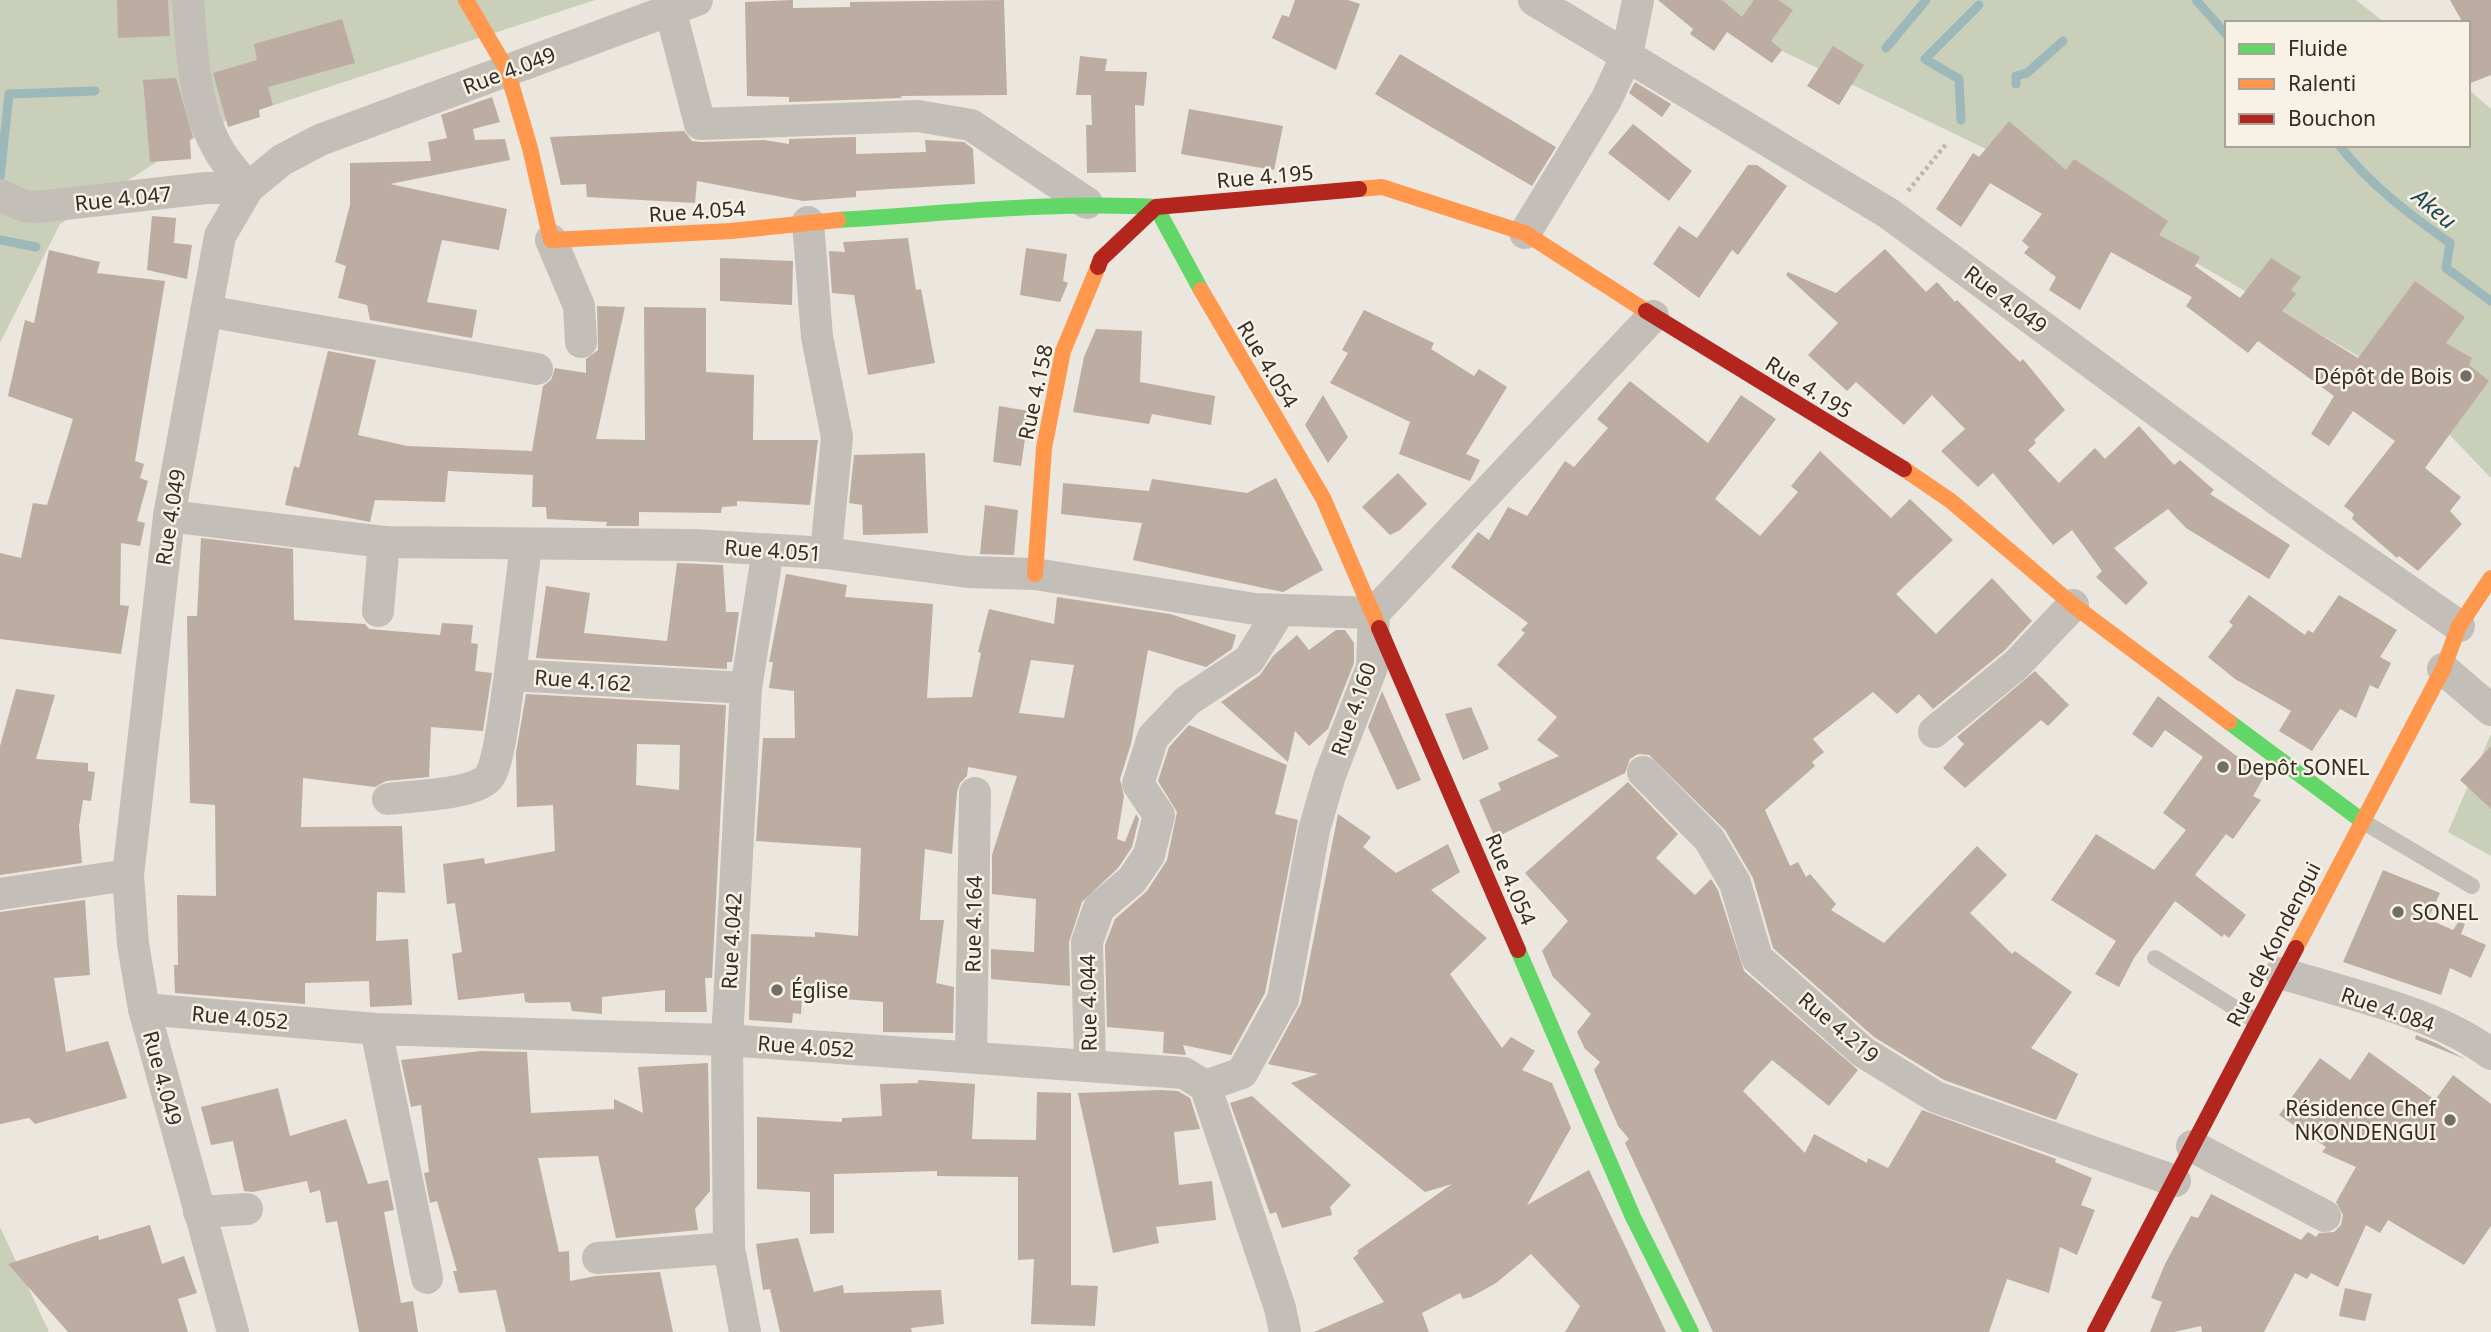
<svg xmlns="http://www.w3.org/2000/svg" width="2491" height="1332" font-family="'Noto Sans',sans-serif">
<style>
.green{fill:#cacfb9}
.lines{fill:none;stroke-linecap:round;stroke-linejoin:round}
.stream{stroke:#9cb8ba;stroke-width:9}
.building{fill:#bdaca1;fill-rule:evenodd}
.path{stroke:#bcb7b1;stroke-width:4.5;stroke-dasharray:3.5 3.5;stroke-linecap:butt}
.lane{stroke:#c3beb8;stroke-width:16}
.street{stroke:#c3beb8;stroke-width:32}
.fast{stroke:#63d668;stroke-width:16}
.slow{stroke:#ff974d;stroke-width:16}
.jam{stroke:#b3261e;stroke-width:16}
.poi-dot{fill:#736d67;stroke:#f8f1e5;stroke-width:2.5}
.labels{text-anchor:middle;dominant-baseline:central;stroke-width:5;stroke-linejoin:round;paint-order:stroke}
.street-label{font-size:21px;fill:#332c27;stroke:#f8f1e5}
.poi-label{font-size:21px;fill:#332c27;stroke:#f8f1e5;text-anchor:start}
.water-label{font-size:23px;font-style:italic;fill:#1f4b52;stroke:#f8f1e5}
</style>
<rect width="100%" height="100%" fill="#ebe6de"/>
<!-- green -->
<g class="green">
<polygon points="0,0 595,0 216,124 60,224 0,343"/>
<polygon points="1676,0 2356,0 2385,23 2227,23 2227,145 2468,145 2468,89 2491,109 2491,478 2393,376 2057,183"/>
<polygon points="2491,734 2491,856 2448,832"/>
<polygon points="0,1227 49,1332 0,1332"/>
</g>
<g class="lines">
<!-- stream -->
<g class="stream">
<polyline points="2196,0 2227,35"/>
<polyline points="1886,48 1926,0"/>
<polyline points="2016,84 2016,76 2027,73 2063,41"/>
<polyline points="1961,120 1959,79 1925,59 1979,5"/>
<path d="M2339,145C2370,185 2409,214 2450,243L2446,268L2491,301"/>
<polyline points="0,178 9,94 95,91"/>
<polyline points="0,240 36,247"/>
</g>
</g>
<!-- building -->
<g class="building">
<polygon points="117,0 168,0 170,36 118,38"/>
<polygon points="793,0 793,8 850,7 850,2 1004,0 1007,95 901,96 902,98 789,102 789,97 747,96 745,2"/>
<polygon points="1295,0 1348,0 1360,4 1336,70 1272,38 1282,15 1289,17"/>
<polygon points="1658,0 1722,0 1742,17 1754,0 1778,0 1793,10 1771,41 1782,50 1772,63 1727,32 1714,51 1690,34 1693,29"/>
<polygon points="2450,0 2491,0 2491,75 2468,84 2468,23 2463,23"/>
<polygon points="342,19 355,63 268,87 273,105 259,110 260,117 228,127 213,73 257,60 254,44"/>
<polygon points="1833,46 1864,65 1839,105 1807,86"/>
<polygon points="1400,54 1556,147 1532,186 1375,94"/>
<polygon points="1080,56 1107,59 1105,71 1147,72 1144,106 1135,105 1136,172 1087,173 1086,125 1092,125 1091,95 1076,95"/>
<polygon points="176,78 193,138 190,139 191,159 150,162 143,80"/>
<polygon points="1635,82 1671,104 1662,117 1629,93"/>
<polygon points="492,97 500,122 473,129 475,140 505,139 510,160 390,184 507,209 499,250 442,240 427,302 477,310 472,338 370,320 367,305 338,298 346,266 335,262 350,205 350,163 431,161 428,142 447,138 441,115"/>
<polygon points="1189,109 1283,126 1274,170 1181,154"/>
<polygon points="2009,121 2066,170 2074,159 2168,221 2159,235 2200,257 2195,266 2240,298 2271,258 2301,277 2291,290 2296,294 2282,311 2358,358 2415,281 2465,317 2446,343 2472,358 2469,365 2489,381 2425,468 2461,497 2450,511 2462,524 2418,571 2399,556 2397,558 2352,519 2354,514 2344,506 2395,441 2353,411 2329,446 2311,434 2334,396 2258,341 2248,353 2186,306 2192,297 2111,252 2080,310 2049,290 2056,277 2024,253 2029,247 2022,241 2042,214 1990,183 1961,227 1936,209 1973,153 1979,157"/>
<polygon points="1633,124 1692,171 1669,201 1608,153"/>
<polygon points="684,131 692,141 701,142 764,140 789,144 789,139 856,137 856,154 926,152 925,140 964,142 973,149 975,184 856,191 856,197 803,201 697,181 695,203 587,197 586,184 561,185 550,137"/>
<polygon points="1748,165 1757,165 1787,186 1738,255 1732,250 1699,298 1653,264 1679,226 1697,238"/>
<polygon points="152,216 176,218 174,243 192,245 187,279 147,270"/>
<polygon points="908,238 916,290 921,289 935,363 868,375 854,295 832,293 829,251 845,252 843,242"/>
<polygon points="1026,248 1067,254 1063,281 1068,283 1060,302 1020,295"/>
<polygon points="1885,249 1926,292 1937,282 1955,302 1957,300 2020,362 2023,359 2065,410 2034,440 2036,443 2028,450 2059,483 2095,448 2105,459 2139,426 2174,465 2180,460 2214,490 2210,494 2290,545 2269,579 2186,528 2168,509 2114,548 2148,583 2126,605 2096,577 2102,571 2072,530 2053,545 1993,473 1978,487 1941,451 1965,429 1932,395 1904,425 1856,382 1847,391 1808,355 1838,323 1786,275 1788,272 1836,293"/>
<polygon points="49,250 100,262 97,273 165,281 135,461 144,464 140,478 148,481 137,521 145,523 140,546 121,543 120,605 129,606 121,654 0,639 0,553 21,558 33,503 47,505 73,419 8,396 25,320 34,323"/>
<polygon points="720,258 793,261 792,305 720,301"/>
<polygon points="597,306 625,307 596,439 645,440 644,307 706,308 706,372 754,375 753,440 818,440 810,505 737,501 737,506 722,507 721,513 639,512 639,526 606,526 607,522 547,519 546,507 532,507 533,475 448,471 445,502 375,500 370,522 285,505 294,466 299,468 328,351 376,360 358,435 407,446 532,451 543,386 551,380 555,368 586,373 586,359 598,350"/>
<polygon points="1364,310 1434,343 1431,349 1474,376 1479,369 1507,387 1466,454 1480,460 1470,481 1399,454 1410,422 1330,383 1348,353 1342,350"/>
<polygon points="1096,329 1142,331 1140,382 1215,396 1211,425 1152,414 1149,424 1073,412 1084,357"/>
<polygon points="1630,381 1708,443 1741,395 1776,419 1715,499 1760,536 1798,492 1791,486 1820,451 1891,518 1910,499 1953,540 1896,594 1936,634 1992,578 2032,621 2004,651 1933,709 1919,694 1897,714 1873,692 1813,739 1824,752 1812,762 1815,766 1765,810 1790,866 1798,862 1806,877 1810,874 1836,904 1831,910 1884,943 1977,846 2007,875 1970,913 2012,954 2015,951 2072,992 2031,1048 2078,1074 2056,1120 1944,1080 1874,1037 1773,948 1753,878 1725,830 1649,755 1638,754 1630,759 1625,773 1495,838 1479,800 1501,790 1498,783 1559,756 1537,740 1557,717 1497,665 1525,633 1521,630 1528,623 1451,567 1478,532 1489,540 1508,507 1527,516 1565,461 1574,467 1608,428 1597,419"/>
<polygon points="1323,395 1348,437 1328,463 1305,425"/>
<polygon points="999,406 1029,411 1021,466 993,462"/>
<polygon points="925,453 928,533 863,535 862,505 849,503 854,455"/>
<polygon points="1398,473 1427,504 1400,530 1390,535 1362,507"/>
<polygon points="1276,478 1323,570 1283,592 1133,560 1142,523 1061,514 1063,483 1149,491 1152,479 1247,493"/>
<polygon points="985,505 1018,510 1014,555 980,554"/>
<polygon points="201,538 293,549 294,620 365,624 369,629 440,635 442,623 473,625 471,643 478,644 475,671 492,673 483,731 431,727 429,777 386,781 375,787 303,778 301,827 402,826 405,893 377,892 376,941 408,939 412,1005 370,1007 369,981 305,983 305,1004 175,993 174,965 178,965 177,895 216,896 215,805 190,803 187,616 197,616"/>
<polygon points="677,563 723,565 726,612 739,612 732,662 727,662 727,669 536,658 546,586 590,593 584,633 667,641"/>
<path d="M786,574L847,585L845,597L933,604L927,698L972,697L981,653L978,652L989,609L1054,624L1057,597L1170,614L1236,635L1232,649L1206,667L1148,650L1131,744L1120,779L1124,796L1117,839L1125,842L1136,814L1139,819L1132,847L1118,868L1082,902L1069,942L1070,986L991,979V949L1034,952L1036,899L992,894V855L1017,776L968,767L967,776L960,783L957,792L952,854L925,849L920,920H944L936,983L954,987L953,1033L883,1032V1002L802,996L801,1014L793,1013L792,1023L749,1020L751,934L815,937V932L858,936L861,848L756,841L763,738H795L794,691L769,688L773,662H769ZM1031,660L1074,665L1064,718L1019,713Z"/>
<polygon points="2249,595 2305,635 2308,630 2313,633 2339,595 2397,630 2380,657 2391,663 2378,689 2370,685 2356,718 2340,709 2312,751 2279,731 2291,711 2235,679 2208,657 2233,625 2229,622"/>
<polygon points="1336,630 1345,630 1354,643 1354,663 1328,729 1309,746 1295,731 1288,762 1221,702 1260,675 1273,656 1297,635 1309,650"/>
<polygon points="2035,671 2069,705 2048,726 2041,720 1965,788 1943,768 1964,744 1957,737"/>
<polygon points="16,689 55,695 36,759 88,763 88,771 95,772 91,801 83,800 79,826 82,863 0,875 0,746"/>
<polygon points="1382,691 1421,780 1397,790 1368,727"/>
<path d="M526,694L726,705L712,978H705L707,1012H665V990L602,997V1014L572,1011L570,1002L530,1003L525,1002L524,993L458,1000L452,954L462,952L455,903L447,904L443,864L484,858L485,864L555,851L553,805L517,807L516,753ZM637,744L680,745L679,790L636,785Z"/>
<polygon points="2158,696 2264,777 2253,796 2261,800 2233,839 2226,834 2195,875 2246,915 2229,938 2224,934 2222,937 2175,901 2134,958 2119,987 2095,974 2116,941 2051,900 2096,834 2154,870 2186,830 2163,813 2203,757 2165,730 2152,748 2132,734"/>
<polygon points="1471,707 1489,749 1463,760 1445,714"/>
<polygon points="1189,725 1287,765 1275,814 1298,820 1265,993 1231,1055 1183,1045 1186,1055 1163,1053 1164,1032 1107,1027 1105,945 1115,919 1147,891 1167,860 1177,812 1158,781 1169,747"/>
<polygon points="2491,746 2491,809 2460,780"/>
<polygon points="1628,782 1678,834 1656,858 1695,895 1711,879 1718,890 1744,971 1858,1070 1829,1106 1772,1060 1743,1091 1805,1153 1814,1134 1867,1163 1868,1158 1888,1168 1922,1110 2056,1159 2055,1162 2092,1178 2081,1205 2095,1210 2077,1255 2060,1247 2049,1293 2007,1279 1989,1332 1713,1332 1625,1143 1629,1139 1618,1126 1594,1070 1600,1062 1585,1049 1577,1032 1591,1014 1553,977 1542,951 1568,921 1525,873"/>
<polygon points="1338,814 1371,837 1363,847 1396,873 1448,844 1460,872 1431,890 1487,938 1450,974 1502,1048 1511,1037 1535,1051 1522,1070 1552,1083 1571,1128 1527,1205 1589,1170 1666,1332 1565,1332 1580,1306 1531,1254 1496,1283 1471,1297 1463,1299 1460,1293 1422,1313 1429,1332 1314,1332 1384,1302 1353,1258 1359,1253 1357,1251 1452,1184 1425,1192 1291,1083 1318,1074 1268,1064 1301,1003"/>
<polygon points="2383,870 2440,893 2428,919 2453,930 2459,921 2465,924 2461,934 2486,945 2471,978 2450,968 2441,995 2343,962"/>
<polygon points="85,900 90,975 54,978 66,1052 108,1041 127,1098 35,1124 29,1118 0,1124 0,912"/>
<polygon points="2416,1035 2436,1043 2465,1059 2415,1039"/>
<polygon points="481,1051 527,1052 531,1113 614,1109 614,1099 643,1113 638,1067 708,1063 710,1191 695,1209 698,1230 616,1238 598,1156 538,1158 559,1252 569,1251 570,1281 596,1276 660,1272 673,1332 506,1332 496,1290 459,1293 453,1271 457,1271 437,1201 430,1203 424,1173 429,1172 421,1105 411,1107 401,1060"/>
<polygon points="2369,1052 2435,1100 2453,1075 2491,1104 2491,1226 2464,1265 2388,1220 2380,1233 2366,1225 2338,1287 2311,1273 2307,1279 2295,1273 2264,1332 2202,1332 2201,1326 2174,1332 2150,1332 2162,1302 2151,1298 2165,1264 2191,1216 2198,1218 2211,1194 2301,1240 2308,1232 2316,1237 2319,1233 2334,1232 2341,1225 2343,1215 2336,1202 2356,1167 2322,1152 2326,1147 2279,1115 2320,1058 2350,1080"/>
<polygon points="918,1080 975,1084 972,1139 1036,1140 1037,1092 1071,1093 1071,1285 1098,1286 1095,1326 1031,1324 1034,1259 1018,1260 1018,1177 937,1176 937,1171 834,1174 834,1233 810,1234 810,1192 757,1189 757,1117 842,1122 842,1118 882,1116 880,1084 918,1083"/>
<polygon points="278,1088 290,1136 346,1119 368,1184 388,1180 394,1210 384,1212 401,1303 413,1301 418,1332 359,1332 337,1221 326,1223 320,1190 310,1193 307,1181 253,1192 244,1191 233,1141 211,1145 201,1107"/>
<polygon points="1160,1090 1178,1091 1190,1098 1200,1129 1174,1132 1179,1185 1212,1181 1216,1220 1156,1227 1159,1243 1113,1253 1078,1093"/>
<polygon points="1252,1096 1351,1185 1330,1207 1332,1215 1282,1228 1276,1212 1270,1214 1230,1103"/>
<polygon points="150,1225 162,1264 184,1256 197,1293 178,1299 188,1332 68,1332 8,1264 98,1235 99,1240"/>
<polygon points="798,1238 814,1292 843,1285 844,1293 941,1290 944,1324 911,1328 912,1332 780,1332 770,1289 763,1290 756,1244"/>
<polygon points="2345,1288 2372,1294 2365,1321 2339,1316"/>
</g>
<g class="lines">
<!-- path -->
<polyline class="path" points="1908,191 1947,143"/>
<!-- lane -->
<g class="lane">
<polyline points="2362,821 2472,886"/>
<polyline points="2155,958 2256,1021"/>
</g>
<!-- street -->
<g class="street">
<path d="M188,0C192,51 193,109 221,154C229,166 239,177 248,188"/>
<polyline points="1534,0 1888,213 2279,501 2459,626"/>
<polyline points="670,9 700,124 918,116 971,125 1087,203"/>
<polyline points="0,195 24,206 38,207 206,188 248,188"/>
<polyline points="808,222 817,337 837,437 826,553"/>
<polyline points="1525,233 1606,100 1627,55 1638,0"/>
<polyline points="551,240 579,306 581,342"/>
<polyline points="206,311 537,369"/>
<polyline points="169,516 384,542 694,545 826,553 968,572 1035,574 1255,609 1374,613"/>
<polyline points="526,545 510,675 746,688"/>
<polyline points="378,611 384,542"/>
<polyline points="2443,669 2491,710"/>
<polyline points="1934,732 2017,664 2073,605"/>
<polyline points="1643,772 1709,839 1735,883 1757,958 1863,1052 1936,1097 2175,1181"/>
<path d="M388,799C411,796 475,795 489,777C500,762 506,697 510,675"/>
<polyline points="0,894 128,875"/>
<path d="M2281,973C2347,994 2436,1012 2491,1054"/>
<polyline points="144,1009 376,1029 727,1040 1184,1073 1205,1086 1208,1094 1280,1308 1285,1332"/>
<polyline points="376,1029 427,1278"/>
<polyline points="971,1056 975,793"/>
<polyline points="1090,1064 1087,942 1099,908 1132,880 1149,855 1159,815 1138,784 1153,737 1187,701 1249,660 1280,610"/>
<polyline points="1205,1086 1242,1073 1283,999 1314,830 1330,775 1372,667 1374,613 1653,316"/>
<polyline points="2192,1146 2325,1216"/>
<polyline points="199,1212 247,1209"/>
<polyline points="598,1258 729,1248"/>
<polyline points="233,1332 144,1009 133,944 128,875 169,516 220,236 248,188 282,160 320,140 697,0"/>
<polyline points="745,1332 729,1248 727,1040 746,688 768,550"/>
</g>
<!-- fast -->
<g class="fast">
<path d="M838,220C943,214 1051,201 1156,207L1201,290"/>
<polyline points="2229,722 2361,820"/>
<polyline points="1518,950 1633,1217 1691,1332"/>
</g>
<!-- slow -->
<g class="slow">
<polyline points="466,0 507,70 530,148 551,240 731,231 838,220"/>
<polyline points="1359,189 1382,187 1525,233 1646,311"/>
<polyline points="1201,290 1323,498 1379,628"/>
<polyline points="1904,469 1951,501 2073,605 2229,722"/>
<polyline points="1035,574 1044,448 1063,351 1098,267"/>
<polyline points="2296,948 2443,669 2459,626 2491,578"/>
</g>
<!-- jam -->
<g class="jam">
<polyline points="1098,267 1101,259 1156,207 1359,189"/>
<polyline points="1646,311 1904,469"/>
<polyline points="1379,628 1518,950"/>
<polyline points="2095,1332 2296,948"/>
</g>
</g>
<!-- markers -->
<g class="poi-dot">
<circle cx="2466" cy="376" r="7"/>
<circle cx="2223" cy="767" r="7"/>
<circle cx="2398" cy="912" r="7"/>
<circle cx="777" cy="990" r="7"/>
<circle cx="2450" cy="1120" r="7"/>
</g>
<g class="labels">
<!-- street labels -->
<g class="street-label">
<text transform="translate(509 70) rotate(-21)">Rue 4.049</text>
<text transform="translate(1265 176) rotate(-5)">Rue 4.195</text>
<text transform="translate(123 198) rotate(-6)">Rue 4.047</text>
<text transform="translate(697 211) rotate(-4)">Rue 4.054</text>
<text transform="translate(2006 299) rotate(37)">Rue 4.049</text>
<text transform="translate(1268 364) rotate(59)">Rue 4.054</text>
<text transform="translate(1809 387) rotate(32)">Rue 4.195</text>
<text transform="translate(1035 392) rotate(-78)">Rue 4.158</text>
<text transform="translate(170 517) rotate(-81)">Rue 4.049</text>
<text transform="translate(773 550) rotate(4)">Rue 4.051</text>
<text transform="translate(583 680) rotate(4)">Rue 4.162</text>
<text transform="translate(1353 709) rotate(-71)">Rue 4.160</text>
<text transform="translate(1511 879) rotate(67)">Rue 4.054</text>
<text transform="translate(973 924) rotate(-89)">Rue 4.164</text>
<text transform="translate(731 941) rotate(-87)">Rue 4.042</text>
<text transform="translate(2273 944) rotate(-63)">Rue de Kondengui</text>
<text transform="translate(1088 1003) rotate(-91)">Rue 4.044</text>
<text transform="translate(2388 1009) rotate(19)">Rue 4.084</text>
<text transform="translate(240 1017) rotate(5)">Rue 4.052</text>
<text transform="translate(1839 1027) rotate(40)">Rue 4.219</text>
<text transform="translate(806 1046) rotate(4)">Rue 4.052</text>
<text transform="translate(163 1078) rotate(75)">Rue 4.049</text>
</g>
<!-- poi labels -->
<g class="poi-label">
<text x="2452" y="376" text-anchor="end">Dépôt de Bois</text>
<text x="2237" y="767">Depôt SONEL</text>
<text x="2412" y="912">SONEL</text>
<text x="791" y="990">Église</text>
<text x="2436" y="1108" text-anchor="end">Résidence Chef<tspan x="2436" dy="24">NKONDENGUI</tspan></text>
</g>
<!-- water labels -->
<g class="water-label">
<text transform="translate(2435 208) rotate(40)">Akeu</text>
</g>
</g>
<!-- legend -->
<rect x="2225" y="21" width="245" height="126" fill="#f8f1e5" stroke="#a9a299" stroke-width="2"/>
<rect x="2239" y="44" width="35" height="10" fill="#63d668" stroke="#a9a299" stroke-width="2"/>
<text x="2288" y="56" font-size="21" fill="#332c27">Fluide</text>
<rect x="2239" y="79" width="35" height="10" fill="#ff974d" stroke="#a9a299" stroke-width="2"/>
<text x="2288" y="91" font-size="21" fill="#332c27">Ralenti</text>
<rect x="2239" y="114" width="35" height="10" fill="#b3261e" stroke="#a9a299" stroke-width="2"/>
<text x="2288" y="126" font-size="21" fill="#332c27">Bouchon</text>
</svg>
